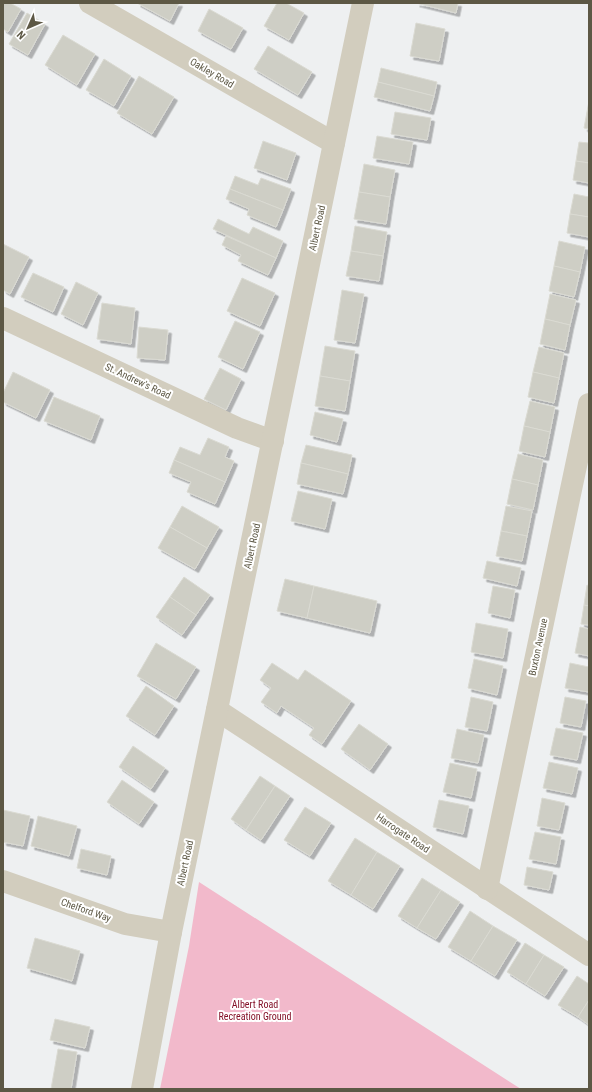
<svg xmlns="http://www.w3.org/2000/svg" width="592" height="1092" font-family="'Roboto Condensed',sans-serif">
<style>
.green{fill:#f2b9cb}
.building{fill:#cecec5;stroke:#dadad2;filter:url(#shadow)}
.lines{fill:none;stroke-linecap:round;stroke-linejoin:round}
.minor{stroke:#d2cdbe;stroke-width:22}
.labels{text-anchor:middle;dominant-baseline:central;stroke-width:4;stroke-linejoin:round;paint-order:stroke}
.street-label{font-size:10px;fill:#5d5845;stroke:#fff}
.park-label{font-size:10px;fill:#841128;stroke:#fff}
</style>
<defs>
<filter id="shadow"><feDropShadow dx="3.5" dy="3.5" stdDeviation="0" flood-color="#0004"/></filter>
</defs>
<rect width="100%" height="100%" fill="#eef0f1"/>
<!-- green -->
<polygon class="green" points="199,882 521,1089 160,1089 189,946"/>
<!-- building -->
<g class="building">
<polygon points="3,3 10,3 21,9 8,32 3,29"/>
<polygon points="137,3 179,3 170,21"/>
<polygon points="277,3 286,3 304,13 289,40 264,26"/>
<polygon points="416,3 458,3 456,13"/>
<polygon points="209,9 243,28 231,49 198,31"/>
<polygon points="27,13 45,24 28,55 9,44"/>
<polygon points="416,23 445,29 439,61 410,56"/>
<polygon points="63,35 95,54 77,85 45,65"/>
<polygon points="268,46 312,72 298,95 254,69"/>
<polygon points="104,59 131,76 114,106 86,90"/>
<polygon points="381,68 437,82 434,96 378,82"/>
<polygon points="139,76 174,97 152,134 117,113"/>
<polygon points="378,82 434,96 430,111 374,97"/>
<polygon points="589,101 589,129 584,128"/>
<polygon points="395,112 431,118 427,140 391,134"/>
<polygon points="377,136 413,142 409,164 373,158"/>
<polygon points="263,141 296,153 287,180 254,168"/>
<polygon points="579,142 589,143 589,163 576,161"/>
<polygon points="576,161 589,163 589,183 573,180"/>
<polygon points="364,164 395,170 390,197 359,192"/>
<polygon points="235,176 258,185 261,178 291,189 283,210 230,189"/>
<polygon points="230,189 283,210 276,227 247,215 249,209 226,199"/>
<polygon points="359,192 390,197 386,224 354,219"/>
<polygon points="574,194 589,197 589,217 570,214"/>
<polygon points="570,214 589,217 589,237 567,233"/>
<polygon points="218,219 249,234 253,227 283,241 276,258 213,229"/>
<polygon points="355,226 387,232 383,256 351,251"/>
<polygon points="226,236 276,258 268,275 238,261 241,255 222,245"/>
<polygon points="559,241 585,247 580,272 554,266"/>
<polygon points="3,244 29,257 10,294 3,290"/>
<polygon points="351,251 383,256 379,281 346,276"/>
<polygon points="554,266 580,272 574,297 549,291"/>
<polygon points="33,273 64,287 53,312 21,297"/>
<polygon points="242,278 275,293 260,326 227,311"/>
<polygon points="76,282 98,293 83,325 61,314"/>
<polygon points="342,290 364,294 355,343 334,340"/>
<polygon points="550,294 576,300 570,325 545,319"/>
<polygon points="102,303 135,308 131,344 97,339"/>
<polygon points="545,319 570,325 565,350 540,344"/>
<polygon points="235,321 260,332 243,369 218,357"/>
<polygon points="139,327 168,330 165,360 137,358"/>
<polygon points="325,346 355,351 350,381 320,376"/>
<polygon points="539,347 564,353 559,378 533,372"/>
<polygon points="220,368 241,379 226,410 204,399"/>
<polygon points="13,372 50,390 36,418 3,402 3,393"/>
<polygon points="533,372 559,378 554,403 528,397"/>
<polygon points="320,376 350,381 345,411 315,406"/>
<polygon points="54,397 100,416 91,440 44,421"/>
<polygon points="530,401 555,407 550,432 524,426"/>
<polygon points="315,412 343,419 337,442 310,435"/>
<polygon points="524,426 550,432 545,457 519,451"/>
<polygon points="208,438 229,447 225,457 234,461 225,482 174,460 180,447 200,455"/>
<polygon points="306,445 352,455 348,474 301,463"/>
<polygon points="518,454 543,460 538,485 512,479"/>
<polygon points="174,460 225,482 215,504 187,492 191,482 169,473"/>
<polygon points="301,463 348,474 343,494 297,484"/>
<polygon points="512,479 538,485 533,510 507,504"/>
<polygon points="298,491 332,499 325,529 291,521"/>
<polygon points="182,506 219,527 207,548 170,527"/>
<polygon points="506,506 532,511 527,536 501,531"/>
<polygon points="170,527 207,548 195,569 158,548"/>
<polygon points="501,531 527,536 522,561 496,556"/>
<polygon points="487,561 521,568 517,586 483,578"/>
<polygon points="184,577 210,595 196,615 170,597"/>
<polygon points="285,579 314,586 307,618 277,611"/>
<polygon points="587,585 589,586 589,606 584,605"/>
<polygon points="314,586 377,601 370,633 307,618"/>
<polygon points="493,586 515,590 510,618 488,613"/>
<polygon points="170,597 196,615 182,635 156,617"/>
<polygon points="584,605 589,606 589,625 581,624"/>
<polygon points="476,623 508,629 503,658 471,652"/>
<polygon points="580,627 589,629 589,656 575,653"/>
<polygon points="156,643 196,667 176,699 137,676"/>
<polygon points="474,659 503,666 497,695 468,688"/>
<polygon points="272,663 298,680 305,670 351,701 322,744 309,735 314,728 281,706 277,713 261,702 271,688 260,680"/>
<polygon points="570,663 589,667 589,692 565,688"/>
<polygon points="146,686 174,706 155,735 126,716"/>
<polygon points="471,697 493,702 487,731 465,727"/>
<polygon points="565,697 586,701 581,727 560,723"/>
<polygon points="359,724 388,744 370,770 341,749"/>
<polygon points="556,728 583,733 577,760 550,755"/>
<polygon points="457,729 484,735 478,763 451,758"/>
<polygon points="133,746 165,768 151,789 119,767"/>
<polygon points="549,762 578,768 572,794 543,788"/>
<polygon points="450,763 477,769 471,798 443,792"/>
<polygon points="260,776 275,786 246,830 231,819"/>
<polygon points="122,780 154,802 139,824 107,802"/>
<polygon points="275,786 290,796 261,840 246,830"/>
<polygon points="542,798 565,803 559,830 537,826"/>
<polygon points="439,800 469,806 463,834 433,827"/>
<polygon points="305,807 331,823 310,856 284,840"/>
<polygon points="3,810 30,816 23,846 3,842"/>
<polygon points="38,816 77,826 69,856 31,846"/>
<polygon points="535,832 561,837 556,864 529,859"/>
<polygon points="355,838 377,852 351,895 328,881"/>
<polygon points="81,849 111,856 107,875 77,868"/>
<polygon points="377,852 400,866 373,909 351,895"/>
<polygon points="527,867 553,872 549,890 524,885"/>
<polygon points="422,878 441,890 417,928 398,916"/>
<polygon points="441,890 460,902 436,939 417,928"/>
<polygon points="470,911 493,926 471,961 448,947"/>
<polygon points="493,926 517,940 495,976 471,961"/>
<polygon points="35,938 80,951 72,981 27,968"/>
<polygon points="525,943 544,955 526,984 507,972"/>
<polygon points="544,955 564,967 545,996 526,984"/>
<polygon points="577,976 589,984 589,1000 578,1017 558,1005"/>
<polygon points="589,1000 589,1025 578,1017"/>
<polygon points="55,1019 90,1027 85,1048 50,1040"/>
<polygon points="58,1049 77,1052 71,1089 51,1089"/>
</g>
<g class="lines">
<!-- minor -->
<g class="minor">
<polyline points="90,3 334,143"/>
<polyline points="3,318 237,428 273,441"/>
<polyline points="217,710 589,955"/>
<polyline points="3,881 125,924 171,932"/>
<polyline points="487,889 589,404"/>
<polyline points="142,1089 171,932 363,3"/>
</g>
</g>
<g class="labels">
<!-- street labels -->
<g class="street-label">
<text transform="translate(212 73) rotate(30)">Oakley Road</text>
<text transform="translate(317 228) rotate(-78)">Albert Road</text>
<text transform="translate(138 381) rotate(25)">St. Andrew's Road</text>
<text transform="translate(252 546) rotate(-78)">Albert Road</text>
<text transform="translate(538 647) rotate(-78)">Buxton Avenue</text>
<text transform="translate(403 833) rotate(34)">Harrogate Road</text>
<text transform="translate(185 863) rotate(-78)">Albert Road</text>
<text transform="translate(86 910) rotate(19)">Chelford Way</text>
</g>
<!-- park labels -->
<g class="park-label">
<text x="255" y="1004">Albert Road<tspan x="255" dy="12">Recreation Ground</tspan></text>
</g>
</g>
<!-- border -->
<rect width="592" height="1092" fill="none" stroke="#5d5845" stroke-width="8"/>
<!-- north arrow -->
<g transform="translate(28 28) rotate(225)" stroke="#ffffff" stroke-width="3" paint-order="stroke">
<path d="M0-3L7 15L0 10L-7 15Z" fill="#5d5845"/>
<text y="-6" font-size="11" font-weight="bold" text-anchor="middle" fill="#5d5845">N</text>
</g>
</svg>
